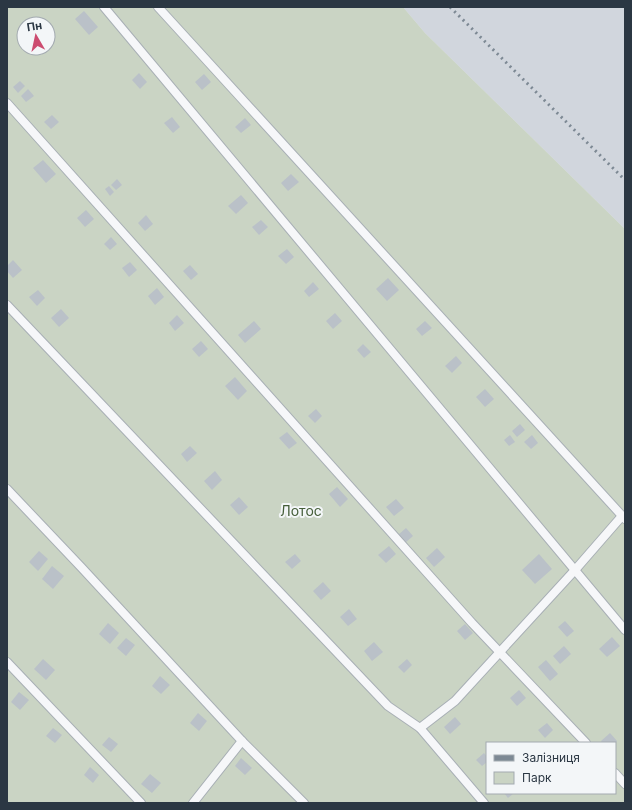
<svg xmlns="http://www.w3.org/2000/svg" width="632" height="810" font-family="Inter,sans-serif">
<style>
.built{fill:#d1d6dd}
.green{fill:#cad4c4;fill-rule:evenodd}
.building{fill:#bac1c8}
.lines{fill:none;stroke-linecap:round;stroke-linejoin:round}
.service-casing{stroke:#a8afb5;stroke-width:10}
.service{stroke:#f6f7f9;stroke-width:8}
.rail{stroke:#7d8994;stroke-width:3;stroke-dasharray:2 4;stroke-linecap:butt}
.labels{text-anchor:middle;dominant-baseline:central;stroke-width:4;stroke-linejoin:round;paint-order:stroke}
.park-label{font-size:14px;fill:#455e39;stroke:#f3f6f8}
</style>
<rect width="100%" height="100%" fill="#e3e7eb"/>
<!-- built -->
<polygon class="built" points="403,7 625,7 625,229 425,33"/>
<!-- green -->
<path class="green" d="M7,7H403L425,33L625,229V803H7ZM24,24H48V48H24ZM487,743H615V793H487Z"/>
<!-- building -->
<g class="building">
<polygon points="84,11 98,27 89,35 75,19"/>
<polygon points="139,73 147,82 140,89 132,80"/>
<polygon points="204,74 211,82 202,90 195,82"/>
<polygon points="20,81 25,86 18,93 13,87"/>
<polygon points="28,89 34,96 26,102 21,96"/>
<polygon points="52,115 59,122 51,129 44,122"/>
<polygon points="172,117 180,127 173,133 164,123"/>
<polygon points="245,118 251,125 241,133 235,127"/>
<polygon points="43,160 56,174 46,183 33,168"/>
<polygon points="291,174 299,182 288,191 281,183"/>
<polygon points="117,179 122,185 116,190 111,185"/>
<polygon points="109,186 114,192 110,196 105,189"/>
<polygon points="241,195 248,203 236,214 228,206"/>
<polygon points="86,210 94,219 85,227 77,218"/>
<polygon points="146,215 153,224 145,231 138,223"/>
<polygon points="261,220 268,227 259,235 252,227"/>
<polygon points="111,237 117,244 110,250 104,244"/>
<polygon points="287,249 294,257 286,264 278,256"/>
<polygon points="13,260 22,270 13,278 7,271 7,266"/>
<polygon points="130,262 137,270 129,277 122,268"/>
<polygon points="190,265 198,274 191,280 183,271"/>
<polygon points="388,278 399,290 387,301 376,289"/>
<polygon points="313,282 319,289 309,297 304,291"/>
<polygon points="157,288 164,297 155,305 148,296"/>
<polygon points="38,290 45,298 37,306 29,297"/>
<polygon points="61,309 69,318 59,327 51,318"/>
<polygon points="335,313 342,321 333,329 326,321"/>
<polygon points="177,315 184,323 175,331 169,323"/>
<polygon points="254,321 261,329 245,343 238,335"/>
<polygon points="425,321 432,328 422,336 416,329"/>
<polygon points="201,341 208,349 199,357 192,349"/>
<polygon points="363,344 371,352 364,358 357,350"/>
<polygon points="456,356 462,363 452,373 445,366"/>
<polygon points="235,377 247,391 238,400 225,386"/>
<polygon points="485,389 494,399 485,407 476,397"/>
<polygon points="316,409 322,416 315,423 308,416"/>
<polygon points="520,424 525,430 517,437 512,431"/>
<polygon points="287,432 297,443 289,449 279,438"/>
<polygon points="510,435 515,442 509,446 504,440"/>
<polygon points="532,435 538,443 531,449 524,442"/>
<polygon points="190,446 197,453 187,462 181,454"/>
<polygon points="215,471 222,480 212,490 204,481"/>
<polygon points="337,487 348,499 340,507 329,494"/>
<polygon points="239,497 248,507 239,515 230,505"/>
<polygon points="396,499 404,508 394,516 386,507"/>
<polygon points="406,528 413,536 405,543 398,535"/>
<polygon points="389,546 396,554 386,563 378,555"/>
<polygon points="437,548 445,557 434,567 426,558"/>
<polygon points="39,551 48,559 38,571 29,562"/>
<polygon points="295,554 301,561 292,569 285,562"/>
<polygon points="539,554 552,569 535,584 522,570"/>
<polygon points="52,566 64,576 53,589 42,579"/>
<polygon points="323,582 331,591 321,600 313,591"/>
<polygon points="349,609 357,619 348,626 340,617"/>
<polygon points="565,621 574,631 567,637 558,627"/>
<polygon points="108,623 119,633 110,644 99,634"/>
<polygon points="465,624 473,633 465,640 457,631"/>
<polygon points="612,637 620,646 607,657 599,649"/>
<polygon points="126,638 135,645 126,656 117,648"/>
<polygon points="374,642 383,652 372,661 364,651"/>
<polygon points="564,646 571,654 560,664 553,656"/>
<polygon points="43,659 55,670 46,680 34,669"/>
<polygon points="407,659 412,665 404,673 398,667"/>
<polygon points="546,660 558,674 550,681 538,667"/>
<polygon points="160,676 170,685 161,694 152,686"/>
<polygon points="519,690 526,698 517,706 510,698"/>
<polygon points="19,692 29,700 20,710 11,702"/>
<polygon points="198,713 207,721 199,731 190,723"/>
<polygon points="455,717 461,724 450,734 444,727"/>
<polygon points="547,723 553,730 545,738 538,730"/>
<polygon points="53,728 62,735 55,743 46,736"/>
<polygon points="610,733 617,741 616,743 602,743 601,741"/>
<polygon points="109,737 118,744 111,752 102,745"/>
<polygon points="484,753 487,757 487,762 482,766 476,760"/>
<polygon points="241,758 252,768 245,775 235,766"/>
<polygon points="90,767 99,775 93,783 84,775"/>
<polygon points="150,774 161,783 152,793 141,784"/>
<polygon points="504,793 514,793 508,798"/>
</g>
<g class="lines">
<!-- service casing -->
<g class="service-casing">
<g id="service">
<polyline points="104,7 625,630"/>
<polyline points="158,7 625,519"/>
<polyline points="7,103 472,623 586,743"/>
<polyline points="7,305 388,706 420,728 484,803"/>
<polyline points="7,489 81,567 242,741 304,803"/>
<polyline points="7,662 141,803"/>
<polyline points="420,728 455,701 575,570 622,516"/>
<polyline points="615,773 625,784"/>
<polyline points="193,803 242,741"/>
</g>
</g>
<!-- service -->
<use href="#service" class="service"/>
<!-- rail -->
<polyline class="rail" points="450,7 625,180"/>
</g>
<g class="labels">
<!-- park labels -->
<g class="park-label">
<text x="301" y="510">Лотос</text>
</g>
</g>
<!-- border -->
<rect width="632" height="810" fill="none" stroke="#2b3743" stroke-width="16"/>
<!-- legend -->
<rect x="486" y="742" width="130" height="52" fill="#f3f6f8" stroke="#a3aab0"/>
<rect x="494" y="755" width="20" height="6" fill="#7d8994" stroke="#a3aab0"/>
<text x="522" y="762" font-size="12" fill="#2b3743">Залізниця</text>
<rect x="494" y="772" width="20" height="12" fill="#cad4c4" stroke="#a3aab0"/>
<text x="522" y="782" font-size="12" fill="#2b3743">Парк</text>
<!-- north arrow -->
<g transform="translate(36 36) rotate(351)"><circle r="19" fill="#f3f6f8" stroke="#a3aab0"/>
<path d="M0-3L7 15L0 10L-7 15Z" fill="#cc4c70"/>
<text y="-6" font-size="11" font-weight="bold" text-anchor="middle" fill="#2b3743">Пн</text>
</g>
</svg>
